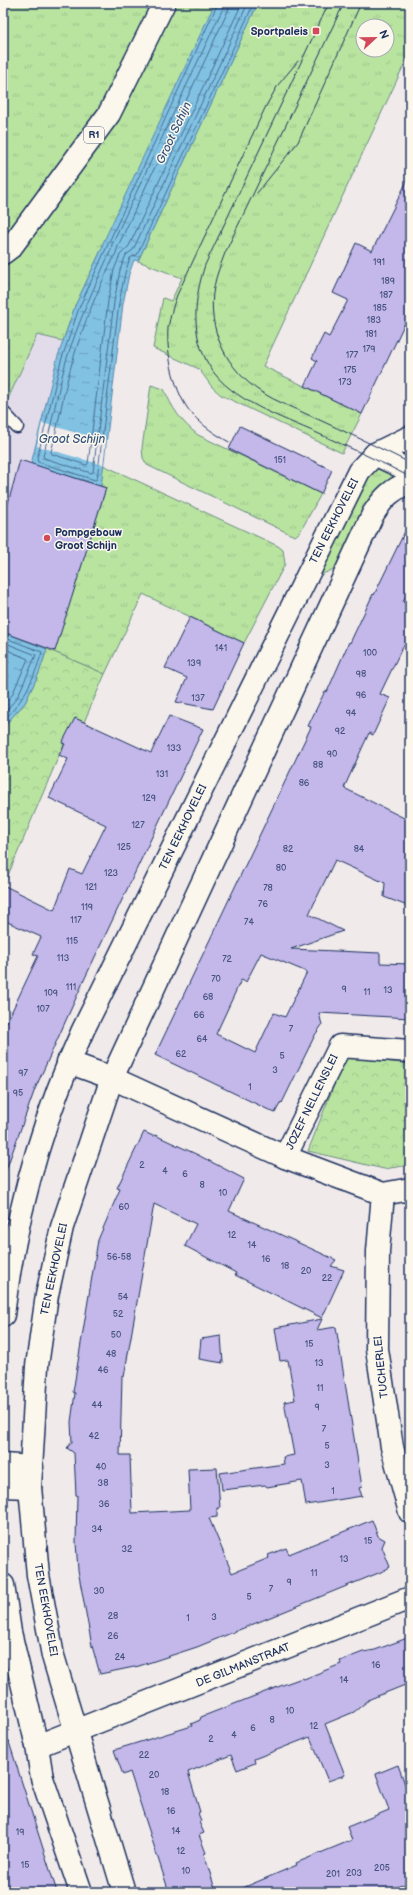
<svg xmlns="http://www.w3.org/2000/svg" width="413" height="1895" font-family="'Balsamiq Sans',sans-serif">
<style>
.built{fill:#e2dbea}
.grass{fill:url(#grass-tufts);stroke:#6a8a7f;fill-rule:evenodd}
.forest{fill:url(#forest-crowns);stroke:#6a8a7f}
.water{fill:url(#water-ripples);stroke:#5887ad}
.pier{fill:#f0eaeb}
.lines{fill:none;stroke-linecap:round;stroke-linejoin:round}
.shore{stroke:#446a93;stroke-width:1}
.building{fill:#c3b8e9;stroke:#1b2f5e;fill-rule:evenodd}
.lane-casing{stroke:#1b2f5e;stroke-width:15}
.street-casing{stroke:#1b2f5e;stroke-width:25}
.highway-casing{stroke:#1b2f5e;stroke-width:25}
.lane{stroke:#fbf7ec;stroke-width:12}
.street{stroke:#fbf7ec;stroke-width:22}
.highway{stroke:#fbf7ec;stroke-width:22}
.tram{stroke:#1b2f5e;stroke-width:1}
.poi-dot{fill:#d1495b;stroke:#fbf7ec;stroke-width:1.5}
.labels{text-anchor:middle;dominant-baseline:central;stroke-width:3;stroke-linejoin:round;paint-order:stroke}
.number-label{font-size:9px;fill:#455181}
.shield{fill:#fbf7ec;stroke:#5e6b89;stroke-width:1}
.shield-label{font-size:10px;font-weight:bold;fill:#1b2f5e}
.poi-label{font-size:11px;font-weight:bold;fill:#1b2f5e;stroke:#fbf7ec;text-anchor:end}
.street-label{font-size:11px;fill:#1b2f5e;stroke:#fbf7ec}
.water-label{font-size:12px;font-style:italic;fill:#34547f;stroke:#fbf7ec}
</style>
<defs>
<pattern id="grass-tufts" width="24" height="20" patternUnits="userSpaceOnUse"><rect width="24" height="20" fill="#b9e4a0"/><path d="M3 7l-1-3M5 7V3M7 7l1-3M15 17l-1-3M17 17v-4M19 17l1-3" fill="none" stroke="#9ec48c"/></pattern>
<pattern id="forest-crowns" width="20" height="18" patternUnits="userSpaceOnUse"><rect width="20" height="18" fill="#b9e4a0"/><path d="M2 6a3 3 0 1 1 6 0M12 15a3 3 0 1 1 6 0" fill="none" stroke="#9ec48c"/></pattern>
<pattern id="water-ripples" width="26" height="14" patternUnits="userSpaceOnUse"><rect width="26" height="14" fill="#81c2e2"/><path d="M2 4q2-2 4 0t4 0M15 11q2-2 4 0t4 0" fill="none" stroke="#699eba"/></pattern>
</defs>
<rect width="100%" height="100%" fill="#f0eaeb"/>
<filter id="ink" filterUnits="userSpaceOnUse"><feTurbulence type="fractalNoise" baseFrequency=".025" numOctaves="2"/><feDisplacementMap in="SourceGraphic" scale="8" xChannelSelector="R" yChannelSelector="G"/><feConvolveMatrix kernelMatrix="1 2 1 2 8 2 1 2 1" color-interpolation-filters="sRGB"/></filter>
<g filter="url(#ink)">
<!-- built -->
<polygon class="built" points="37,335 63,341 31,463 106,488 54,652 3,632 3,410"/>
<!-- grass -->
<g class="grass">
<polygon points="8,3 216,3 75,306 63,341 37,335 3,410 3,14"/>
<path d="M258,3H410V52L263,366L362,414L342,453L221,395L212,387L199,369L153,348L163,298L171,301L182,278L138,261ZM363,26H387V50H363Z"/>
<path d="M151,385L164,389C172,408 181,422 198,435L321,494L300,532L295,536L290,534L147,465L143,458L142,448Z"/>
<polygon points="103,465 278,546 283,550 285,564 244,643 143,594 105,674 54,652 106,488 101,486"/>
<polygon points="375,468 393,476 375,492 336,568 314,578 365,481"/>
</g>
<!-- forest -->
<g class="forest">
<polygon points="47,649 105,674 84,722 75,718 3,887 3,727 25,703 39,673"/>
<polygon points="345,1057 410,1064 410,1165 384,1169 308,1151"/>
</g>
<!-- water -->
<g class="water">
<polygon points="215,3 258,3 138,261 134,260 129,274 123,304 101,486 31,464 57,359 75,306 103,246 102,245"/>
<polygon points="3,632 47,649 39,673 25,703 3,727"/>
</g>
<!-- pier -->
<polygon class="pier" points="42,423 106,441 103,465 37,446"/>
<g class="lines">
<!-- shore -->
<g class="shore">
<polyline points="218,3 79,308 61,361 37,459 38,462 95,480 97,479 119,303 125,273 130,258 137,255 254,3"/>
<path d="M224,3L223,8L112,244L111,250C94,287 78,323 66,361C57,392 52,425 43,456L44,458L91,473L93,472L114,302L120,270L126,255L133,250L248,3"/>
<path d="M230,3L228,11L118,246L116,253C98,288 83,325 72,363C63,393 59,423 51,452L52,454L86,465L88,464L108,301L114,270L120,255L129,246L242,3"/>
<path d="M3,637L42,652C33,681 24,700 3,721"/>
<polyline points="3,642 36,655 17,698 3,714"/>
<polyline points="3,648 28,659 12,695 3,705"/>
</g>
</g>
<!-- building -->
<g class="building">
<polygon points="410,175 410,312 362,414 305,386 317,361 312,358 324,334 329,337 348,300 333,293 356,243 372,251"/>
<polygon points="240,426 332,470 321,494 229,449"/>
<polygon points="20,460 106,488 55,651 3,632 3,521"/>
<path d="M410,521V587L403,602L410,605V649L403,646L380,694L390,698L373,735L369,733L344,788L410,821V907L384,897L385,883L335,860L309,914L343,931L291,949L380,953V963L410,964V1018L319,1013L322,1025L315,1035L282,1103L281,1102L275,1113L155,1055L311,727L308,726L325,691L327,692L349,642L350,643L373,594L374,595ZM261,953L307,972L285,1017L274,1013L255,1053L216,1034L241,980L246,982Z"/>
<polygon points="190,617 244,643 213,709 176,702 187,678 165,668"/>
<polygon points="169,716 203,729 85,978 35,1089 6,1170 3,1170 3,1030 38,956 33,954 41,937 3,920 3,885 54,910 70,869 82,874 106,825 49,798 68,759 59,755 65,744 62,743 75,718 151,753"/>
<polygon points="144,1132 153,1136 155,1135 198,1155 244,1179 229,1211 336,1260 331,1266 344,1270 322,1318 235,1275 236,1273 185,1246 196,1224 154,1204 124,1377 122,1376 120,1455 130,1455 132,1513 190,1510 188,1469 217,1468 220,1508 217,1508 217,1517 209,1518 232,1573 269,1558 268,1555 286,1548 289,1554 372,1520 378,1536 385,1540 382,1547 390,1567 381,1572 197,1647 139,1666 100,1674 92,1646 78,1570 76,1543 77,1495 76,1495 74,1453 67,1448 72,1442 71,1422 75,1393 73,1392 98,1240 120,1189 117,1188"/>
<polygon points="322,1319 317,1330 336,1327 362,1487 359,1488 362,1496 306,1505 302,1481 267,1487 265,1485 222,1490 220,1473 284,1464 283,1457 294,1455 284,1402 295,1400 288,1360 280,1361 275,1328"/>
<polygon points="221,1336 223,1363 199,1359 201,1339"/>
<polygon points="410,1637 410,1683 370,1699 354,1712 325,1724 345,1775 328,1781 310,1737 254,1759 255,1763 237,1770 231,1755 188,1772 200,1812 198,1813 201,1821 199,1822 204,1833 199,1835 206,1853 204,1854 216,1892 169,1892 130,1772 123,1775 114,1750 192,1726 191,1724 200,1720 201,1717 288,1683 302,1678 304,1679 341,1664 340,1661 363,1652 375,1650"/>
<polygon points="3,1739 8,1739 57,1892 3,1892"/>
<polygon points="398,1765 410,1798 410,1882 384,1892 233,1892 297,1865 296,1863 352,1840 347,1827 389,1810 376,1774"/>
</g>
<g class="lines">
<!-- lane casing -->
<g class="lane-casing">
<polyline id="lane" points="3,412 17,427"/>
</g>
<!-- street casing -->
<g class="street-casing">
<g id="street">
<polyline points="375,454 410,471"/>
<polyline points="68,1062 112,1078 285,1157 383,1194 410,1189"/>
<polyline points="285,1157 340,1046 410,1051"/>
<polyline points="383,1194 378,1251 377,1349 392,1447 410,1512"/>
<path d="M3,1315C15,1217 42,1120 83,1030L359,471L375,454L410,437"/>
<polyline points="3,1465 32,1467"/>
<polyline points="3,1486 30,1487"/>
<polyline points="3,1585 10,1632 37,1746 42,1778 81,1892"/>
<polyline points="37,1746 410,1598"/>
<path d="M124,1892L53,1656L38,1575L30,1487L37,1366L47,1295L62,1227L112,1078L373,514C384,497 391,490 410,482"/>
</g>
</g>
<!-- highway casing -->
<g class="highway-casing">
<polyline id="highway" points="3,253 11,247 109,114 164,3"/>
</g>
<!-- lane -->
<use href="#lane" class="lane"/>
<!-- street -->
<use href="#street" class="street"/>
<!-- highway -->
<use href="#highway" class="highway"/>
<!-- tram -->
<g class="tram">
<path d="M329,3L205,265C194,299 190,335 210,367C230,400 283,418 317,433C348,447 380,461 410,477"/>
<path d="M344,3L225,253C221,264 216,275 214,287C206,329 227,370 261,392C277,402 296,409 313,417C346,432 378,447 410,463"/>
<polyline points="257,193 298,142 361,3"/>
<path d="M229,442C215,434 203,426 192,414C175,395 166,354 168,328C170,317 173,306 177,295L266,106L278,85L298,61"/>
</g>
</g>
</g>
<!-- markers -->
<g class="poi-dot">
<rect x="312" y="27" width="8" height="8" rx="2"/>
<circle cx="47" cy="538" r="4"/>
</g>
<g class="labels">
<!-- number labels -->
<g class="number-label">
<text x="379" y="262">191</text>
<text x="388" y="281">189</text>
<text x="386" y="295">187</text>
<text x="380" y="308">185</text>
<text x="374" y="320">183</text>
<text x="371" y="334">181</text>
<text x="369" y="349">179</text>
<text x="352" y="355">177</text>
<text x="350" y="370">175</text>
<text x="345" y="382">173</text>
<text x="280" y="460">151</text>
<text x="221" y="648">141</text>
<text x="370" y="653">100</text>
<text x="194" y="663">139</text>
<text x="361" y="674">98</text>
<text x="361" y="695">96</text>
<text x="198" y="698">137</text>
<text x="351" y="713">94</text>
<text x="340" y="731">92</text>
<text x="174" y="748">133</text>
<text x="332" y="754">90</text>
<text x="318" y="765">88</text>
<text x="162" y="774">131</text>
<text x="304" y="783">86</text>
<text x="149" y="798">129</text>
<text x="138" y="825">127</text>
<text x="124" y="847">125</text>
<text x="288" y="849">82</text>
<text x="359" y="849">84</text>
<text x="281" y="868">80</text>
<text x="111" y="873">123</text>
<text x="91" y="887">121</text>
<text x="268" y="888">78</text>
<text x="263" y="904">76</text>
<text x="87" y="907">119</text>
<text x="76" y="920">117</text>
<text x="249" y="922">74</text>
<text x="72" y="941">115</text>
<text x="63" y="958">113</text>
<text x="227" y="959">72</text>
<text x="216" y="979">70</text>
<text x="71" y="987">111</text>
<text x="344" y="989">9</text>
<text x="388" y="990">13</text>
<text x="367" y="992">11</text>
<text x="51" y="993">109</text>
<text x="208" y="997">68</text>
<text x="43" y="1009">107</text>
<text x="199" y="1015">66</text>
<text x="291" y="1029">7</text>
<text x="202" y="1039">64</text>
<text x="181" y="1054">62</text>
<text x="282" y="1056">5</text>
<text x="275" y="1070">3</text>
<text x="23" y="1073">97</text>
<text x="250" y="1087">1</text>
<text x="18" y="1093">95</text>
<text x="142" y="1165">2</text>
<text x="165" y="1171">4</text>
<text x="185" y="1174">6</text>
<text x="202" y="1185">8</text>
<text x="223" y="1193">10</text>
<text x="124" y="1207">60</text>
<text x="232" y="1235">12</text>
<text x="252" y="1245">14</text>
<text x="119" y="1257">56-58</text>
<text x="266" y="1259">16</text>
<text x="285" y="1266">18</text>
<text x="306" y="1271">20</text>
<text x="327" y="1278">22</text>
<text x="123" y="1297">54</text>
<text x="118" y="1314">52</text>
<text x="116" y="1335">50</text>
<text x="309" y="1344">15</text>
<text x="111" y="1354">48</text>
<text x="319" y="1363">13</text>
<text x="103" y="1370">46</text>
<text x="320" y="1388">11</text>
<text x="97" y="1405">44</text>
<text x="317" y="1407">9</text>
<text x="324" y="1429">7</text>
<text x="94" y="1436">42</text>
<text x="327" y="1446">5</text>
<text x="327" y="1465">3</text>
<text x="101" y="1467">40</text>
<text x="103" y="1483">38</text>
<text x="333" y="1491">1</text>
<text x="104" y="1504">36</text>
<text x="97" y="1529">34</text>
<text x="368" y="1541">15</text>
<text x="127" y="1549">32</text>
<text x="344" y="1559">13</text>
<text x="314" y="1573">11</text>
<text x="289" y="1582">9</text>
<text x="271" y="1589">7</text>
<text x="99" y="1591">30</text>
<text x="249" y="1597">5</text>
<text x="113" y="1616">28</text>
<text x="214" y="1617">3</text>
<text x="188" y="1618">1</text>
<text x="113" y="1636">26</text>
<text x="120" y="1657">24</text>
<text x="376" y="1665">16</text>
<text x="344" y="1680">14</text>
<text x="290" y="1711">10</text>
<text x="272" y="1720">8</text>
<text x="314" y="1726">12</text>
<text x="253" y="1728">6</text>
<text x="234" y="1735">4</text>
<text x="211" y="1739">2</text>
<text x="144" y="1755">22</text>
<text x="154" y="1775">20</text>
<text x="165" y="1792">18</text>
<text x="171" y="1811">16</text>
<text x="176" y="1831">14</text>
<text x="20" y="1832">19</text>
<text x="181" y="1851">12</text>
<text x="25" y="1865">15</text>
<text x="382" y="1868">205</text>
<text x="186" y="1871">10</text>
<text x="354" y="1873">203</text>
<text x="333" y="1874">201</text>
</g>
<!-- shield labels -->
<rect class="shield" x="84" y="127" width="20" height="16" rx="3"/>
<g class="shield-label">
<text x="94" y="135">R1</text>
</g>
<!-- poi labels -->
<g class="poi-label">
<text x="308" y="31">Sportpaleis</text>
<text x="55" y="532" text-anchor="start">Pompgebouw<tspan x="55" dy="13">Groot Schijn</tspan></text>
</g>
<!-- street labels -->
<g class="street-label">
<text transform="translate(334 521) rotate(-63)">TEN EEKHOVELEI</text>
<text transform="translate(183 827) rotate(-64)">TEN EEKHOVELEI</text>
<text transform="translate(312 1102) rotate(-64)">JOZEF NELLENSLEI</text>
<text transform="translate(54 1269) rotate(-78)">TEN EEKHOVELEI</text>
<text transform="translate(381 1367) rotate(-96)">TUCHERLEI</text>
<text transform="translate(46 1610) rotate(80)">TEN EEKHOVELEI</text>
<text transform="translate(243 1665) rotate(-22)">DE GILMANSTRAAT</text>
</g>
<!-- water labels -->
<g class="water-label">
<text transform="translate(174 133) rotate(-65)">Groot Schijn</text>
<text x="72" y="439">Groot Schijn</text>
</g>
</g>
<!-- margin -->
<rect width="413" height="1895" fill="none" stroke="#fbf7ec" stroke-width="16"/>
<rect x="8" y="8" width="397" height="1879" fill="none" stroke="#1b2f5e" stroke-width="1.5" filter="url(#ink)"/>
<!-- north arrow -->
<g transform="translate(375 38) rotate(68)"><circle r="19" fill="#fbf7ec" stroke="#a1a7b3"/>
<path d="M0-3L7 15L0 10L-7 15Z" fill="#d1495b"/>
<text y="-6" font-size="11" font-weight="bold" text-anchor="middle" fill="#1b2f5e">N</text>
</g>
</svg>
